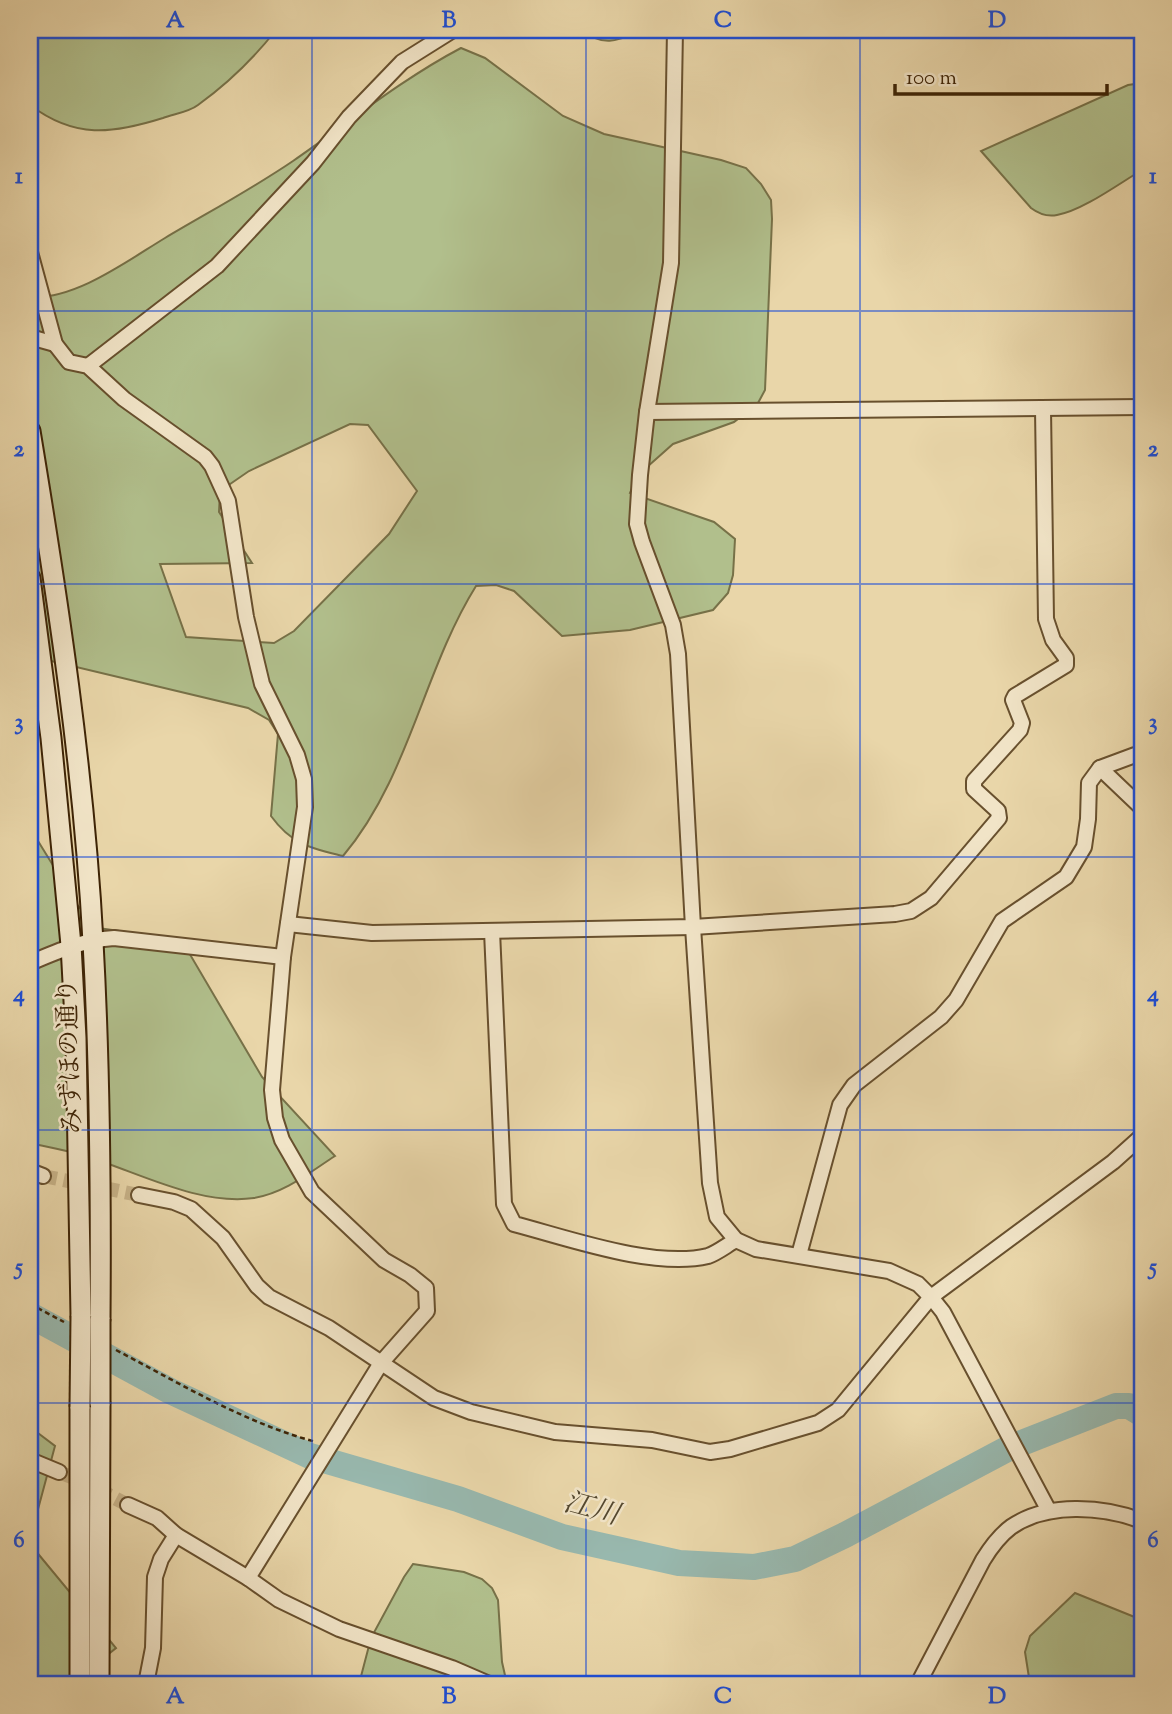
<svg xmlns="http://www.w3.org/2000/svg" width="1172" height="1714" font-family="'Sorts Mill Goudy','Noto Serif JP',serif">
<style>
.green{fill:#b1bf8c;stroke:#777148;stroke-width:2;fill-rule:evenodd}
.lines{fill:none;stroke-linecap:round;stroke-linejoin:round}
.river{stroke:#98b8ae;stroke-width:26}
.street-tunnel{stroke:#c7b288;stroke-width:14;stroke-dasharray:14 7;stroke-linecap:butt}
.street-casing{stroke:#68502e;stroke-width:18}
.secondary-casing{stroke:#3d2305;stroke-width:23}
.path{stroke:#3d2305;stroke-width:2.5;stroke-dasharray:5 3.5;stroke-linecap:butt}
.street{stroke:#f1e4c7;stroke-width:14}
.secondary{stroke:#f1e4c7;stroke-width:19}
.secondary-bridge-casing{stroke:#3d2305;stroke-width:23;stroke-linecap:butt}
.secondary-bridge{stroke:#f1e4c7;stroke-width:19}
.grid{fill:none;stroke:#1d4ed8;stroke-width:2;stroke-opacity:0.55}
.labels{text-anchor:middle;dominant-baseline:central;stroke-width:5;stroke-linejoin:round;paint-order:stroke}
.street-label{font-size:26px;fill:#3d2305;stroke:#f1e4c7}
.water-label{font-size:28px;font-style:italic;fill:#54482f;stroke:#f1e4c7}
.neatline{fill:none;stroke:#1d4ed8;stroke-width:2.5}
.grid-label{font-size:23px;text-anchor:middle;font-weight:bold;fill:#1d4ed8}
</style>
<rect width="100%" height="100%" fill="#e9d6a9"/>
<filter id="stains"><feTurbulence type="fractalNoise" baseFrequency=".00286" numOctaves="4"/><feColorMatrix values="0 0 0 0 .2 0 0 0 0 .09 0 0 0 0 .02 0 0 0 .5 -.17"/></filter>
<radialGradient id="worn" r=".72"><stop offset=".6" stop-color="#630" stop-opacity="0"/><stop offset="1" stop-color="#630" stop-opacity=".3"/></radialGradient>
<!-- green -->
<g class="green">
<path d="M30,30H276C254,58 227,84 198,105C189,112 174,114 163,118C112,134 75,139 30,105Z"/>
<path d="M583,30H645C621,39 604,49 583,30Z"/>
<path d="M461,48L485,58L563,116L604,134L721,160L746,168L761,184L771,200L772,219L765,390L758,403L734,422L673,444L638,475L630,493L714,522L735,539L733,575L728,593L713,610L630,630L562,636L514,591L496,585L476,586C423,671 409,778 343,856C311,848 292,845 271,816L278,734L269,720L248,708L30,656V297C75,300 127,261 165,238C207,213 252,189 293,161C348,123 402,79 461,48ZM350,424L368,425L417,491L389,534L294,631L274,643L186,637L160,564L252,563L219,512L220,491L249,471Z"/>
<path d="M1142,83V170C1120,183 1082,211 1057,215C1047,217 1039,214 1031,208L981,151L1128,85Z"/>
<path d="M30,828L78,906L98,928L176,939L188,951L262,1077L335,1156C310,1172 285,1193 254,1198C198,1206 136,1171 82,1155C65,1150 47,1147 30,1143Z"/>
<polygon points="30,1427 55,1446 30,1539"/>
<polygon points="30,1544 116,1648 71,1684 30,1684"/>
<polygon points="413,1564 464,1572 482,1579 492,1588 498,1600 502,1662 507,1684 359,1684 371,1638 404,1577"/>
<polygon points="1075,1593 1142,1620 1142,1684 1030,1684 1025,1652 1030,1636"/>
</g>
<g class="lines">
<!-- river -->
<polyline class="river" points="30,1315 170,1391 310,1456 458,1499 562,1537 679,1563 754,1567 795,1559 845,1535 1009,1448 1116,1406 1129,1406 1142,1414"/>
<!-- street-tunnel -->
<g class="street-tunnel">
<polyline points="43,1176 139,1195"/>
<polyline points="59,1472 86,1483 128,1505"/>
</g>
<!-- street casing -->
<g class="street-casing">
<g id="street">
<polyline points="675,30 671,263 647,412 640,475 637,524 642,542 673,625 678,654 693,927 710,1183 717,1217 736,1240 756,1249 889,1271 918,1284 931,1297 943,1312 1049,1511"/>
<polyline points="30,252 55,344 69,362 88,366 124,399 205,457 212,466 228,501 246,617 262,684 297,755 304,779 305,807 283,957 272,1090 275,1118 282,1140 312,1192 384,1260 410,1275 426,1288 427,1311 381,1363 248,1578"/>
<polyline points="30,337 55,344"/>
<polyline points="88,366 217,266 313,163 349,117 402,62 453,30"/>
<polyline points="647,412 1142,407"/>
<polyline points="1100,768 1142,808"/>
<polyline points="288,924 372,933 693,927 895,914 911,911 931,898 999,818 998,811 974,789 974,781 1020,730 1022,723 1013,700 1015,696 1066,665 1066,658 1053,640 1046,619 1043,409"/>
<path d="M492,931L504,1204L514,1224C568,1238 654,1269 708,1256C717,1253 727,1245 736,1240"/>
<path d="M30,963C58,951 83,940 114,938L283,957"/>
<polyline points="30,1171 43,1176"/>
<polyline points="139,1195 174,1202 191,1209 223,1238 257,1286 269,1297 329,1328 434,1398 471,1412 555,1432 652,1440 710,1452 730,1449 818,1423 838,1410 931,1297 1113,1162 1142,1136"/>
<polyline points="799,1255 840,1105 854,1085 941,1017 956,1000 1002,921 1066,877 1084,847 1088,819 1089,783 1100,768 1135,755"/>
<polyline points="30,1460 59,1472"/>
<polyline points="128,1505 157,1518 176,1535 248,1578 279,1600 339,1629 452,1668 489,1684"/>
<polyline points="146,1684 153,1648 155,1577 161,1559 176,1535"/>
<path d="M918,1684L983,1560C991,1547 999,1536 1011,1527C1047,1502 1103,1506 1142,1521"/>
</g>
</g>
<!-- secondary casing -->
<g class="secondary-casing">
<g id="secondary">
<path d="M30,431C58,600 84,771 93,942C100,1068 101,1193 100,1319"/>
<polyline points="30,578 51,738 71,945 76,1038 81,1316"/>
<polyline points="80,1684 80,1407"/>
<polyline points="99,1684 100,1404"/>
</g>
</g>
<!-- path -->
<g class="path">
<polyline points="30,1304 64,1322"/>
<path d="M116,1350C181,1384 245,1423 316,1442"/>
</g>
<!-- street -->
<use href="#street" class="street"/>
<!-- secondary -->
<use href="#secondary" class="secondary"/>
<!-- secondary-bridge casing -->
<g class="secondary-bridge-casing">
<g id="secondary-bridge">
<polyline points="100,1404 100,1319"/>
<polyline points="80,1407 81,1316"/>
</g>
</g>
<!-- secondary-bridge -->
<use href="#secondary-bridge" class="secondary-bridge"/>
</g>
<!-- grid -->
<path class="grid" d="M312,30V1684M586,30V1684M860,30V1684M30,311H1142M30,584H1142M30,857H1142M30,1130H1142M30,1403H1142"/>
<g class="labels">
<!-- street labels -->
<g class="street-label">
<text transform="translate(71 1056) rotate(-92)">みずほの通り</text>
</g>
<!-- water labels -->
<g class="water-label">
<text transform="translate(591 1510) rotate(15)">江川</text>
</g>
</g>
<!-- margin -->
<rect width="1172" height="1714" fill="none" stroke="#e9d6a9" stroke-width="77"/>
<!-- scale -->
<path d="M895 84v10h212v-10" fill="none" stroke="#3d2305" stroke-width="3.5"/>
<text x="906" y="84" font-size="21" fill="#3d2305" stroke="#f1e4c7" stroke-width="5" paint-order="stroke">100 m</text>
<rect x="38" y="38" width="1096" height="1638" class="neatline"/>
<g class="grid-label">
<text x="175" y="27">A</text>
<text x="449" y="27">B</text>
<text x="723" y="27">C</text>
<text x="997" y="27">D</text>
<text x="19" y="183">1</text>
<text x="1153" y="183">1</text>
<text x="19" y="456">2</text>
<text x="1153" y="456">2</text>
<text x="19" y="729">3</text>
<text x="1153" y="729">3</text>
<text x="19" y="1001">4</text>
<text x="1153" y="1001">4</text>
<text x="19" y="1274">5</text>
<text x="1153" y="1274">5</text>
<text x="19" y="1547">6</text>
<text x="1153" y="1547">6</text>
<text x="175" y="1703">A</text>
<text x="449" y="1703">B</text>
<text x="723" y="1703">C</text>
<text x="997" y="1703">D</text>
</g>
<rect width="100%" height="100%" filter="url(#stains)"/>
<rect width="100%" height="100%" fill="url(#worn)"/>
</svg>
